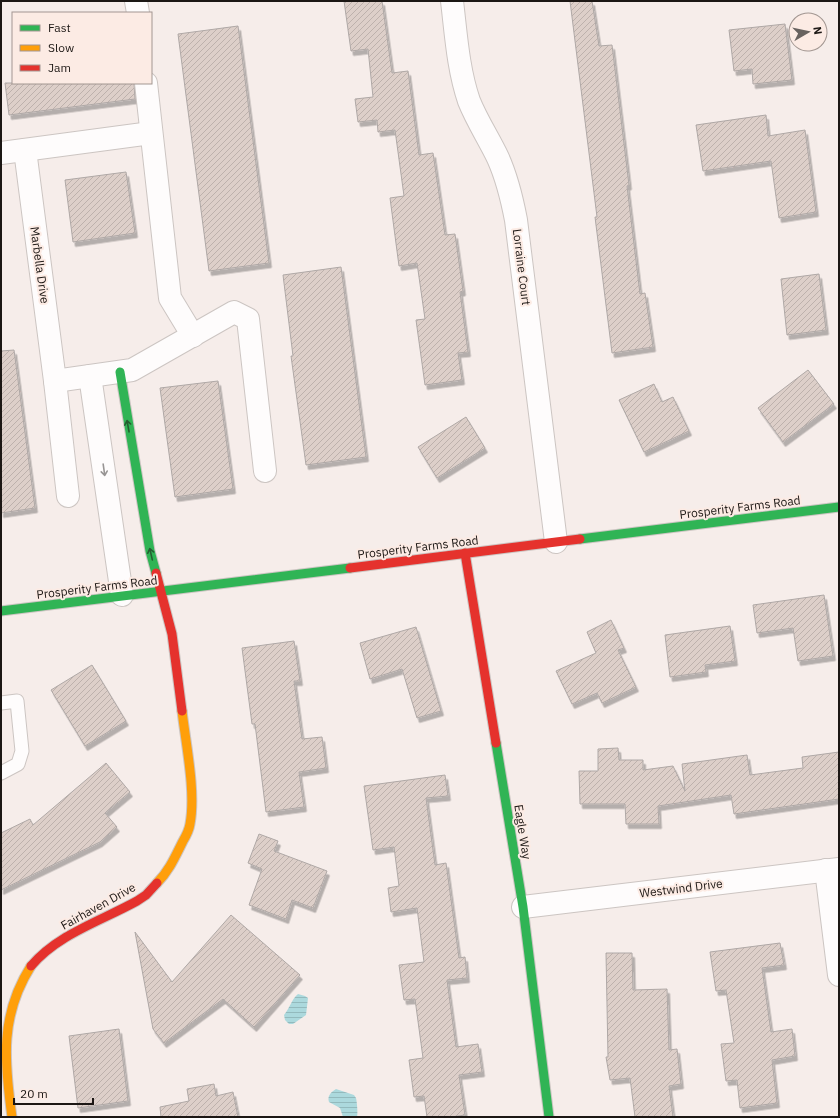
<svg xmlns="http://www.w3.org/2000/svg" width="840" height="1118" font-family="'IBM Plex Sans',sans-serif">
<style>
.water{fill:url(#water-rules)}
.building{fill:url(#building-hatch);stroke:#afa8a6;filter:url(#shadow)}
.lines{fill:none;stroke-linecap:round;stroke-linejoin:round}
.lane-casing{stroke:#ccc5c2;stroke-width:15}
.street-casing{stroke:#ccc5c2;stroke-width:24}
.fast-casing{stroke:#ccc5c2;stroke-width:11}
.slow-casing{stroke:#ccc5c2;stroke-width:11}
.jam-casing{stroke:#ccc5c2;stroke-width:11}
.lane{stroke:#fefcfc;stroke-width:13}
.street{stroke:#fefcfc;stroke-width:22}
.fast{stroke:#30b455;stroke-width:9}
.slow{stroke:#ff9f0a;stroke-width:9}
.jam{stroke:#e5322d;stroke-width:9}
.oneway{stroke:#255e31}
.oneway2{stroke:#989594}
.labels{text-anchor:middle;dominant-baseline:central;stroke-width:4;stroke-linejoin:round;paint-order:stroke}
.street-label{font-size:12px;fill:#1c1714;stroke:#fcebe4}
</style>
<defs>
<pattern id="water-rules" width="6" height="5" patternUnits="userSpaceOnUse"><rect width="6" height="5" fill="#acd9dd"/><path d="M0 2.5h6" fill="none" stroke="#93babd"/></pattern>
<pattern id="building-hatch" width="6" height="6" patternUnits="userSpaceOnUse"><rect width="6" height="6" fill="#ddcfc9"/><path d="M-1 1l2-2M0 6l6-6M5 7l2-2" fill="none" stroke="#bdb1ac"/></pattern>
<filter id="shadow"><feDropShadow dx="2.5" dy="4.5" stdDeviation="0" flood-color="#0004"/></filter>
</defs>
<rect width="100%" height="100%" fill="#f6edea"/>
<!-- water -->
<g class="water">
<path d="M298,994L305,996L308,998L306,1015L293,1024H289L285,1020L284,1015C290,1008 291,1000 298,994Z"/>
<path d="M336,1089L354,1095L356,1098C357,1102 358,1114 357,1117H343L340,1108L329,1102C327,1096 331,1092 336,1089Z"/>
</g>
<!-- building -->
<g class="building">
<polygon points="344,1 382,1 392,73 408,71 419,155 433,153 445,235 455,234 463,291 460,292 468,352 458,353 462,380 425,385 416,320 425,319 417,263 399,266 390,198 404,196 395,130 378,132 377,120 358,122 355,99 373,97 368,49 351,51"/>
<polygon points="570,1 592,1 599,46 612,45 629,185 627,186 640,294 645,293 653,347 612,353 595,217 597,217"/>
<polygon points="785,24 792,80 753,84 752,69 734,71 729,30"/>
<polygon points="238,26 269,263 209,271 178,34"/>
<polygon points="5,83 134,83 135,99 9,115"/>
<polygon points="766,115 768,136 805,130 816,212 779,218 771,161 703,171 696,125"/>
<polygon points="126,172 135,233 73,242 65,180"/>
<polygon points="341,267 366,457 306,465 291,356 293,356 283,275"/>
<polygon points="819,274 826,330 787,335 781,279"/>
<polygon points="14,350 35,508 1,513 1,351"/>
<polygon points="808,370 834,404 783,442 758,408"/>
<polygon points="218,381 233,489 175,497 160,388"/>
<polygon points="654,384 662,402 673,397 689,431 644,452 619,400"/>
<polygon points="466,417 485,448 437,478 418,447"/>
<polygon points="824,595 833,656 798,661 793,628 757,633 753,605"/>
<polygon points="611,620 624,648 618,650 636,687 602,703 597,693 572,704 556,671 596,653 587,632"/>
<polygon points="730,626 735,661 705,665 706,672 670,677 665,635"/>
<polygon points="416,627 441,711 417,718 402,669 370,679 360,643"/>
<polygon points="294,641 300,681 294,681 302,739 322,737 326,768 299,772 304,807 266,812 255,724 252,724 242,648"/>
<polygon points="92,665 126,721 85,746 51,690"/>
<polygon points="618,748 619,760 643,760 643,770 673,766 685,791 682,764 747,755 750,775 803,768 802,757 839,752 839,799 734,814 731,795 658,806 659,824 626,824 625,804 580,804 579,771 598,771 598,749"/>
<polygon points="106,763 130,792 105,813 117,827 100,842 1,890 1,833 30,819 33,825"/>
<polygon points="445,775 448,796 426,798 435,865 446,863 459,958 465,957 467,978 447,980 456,1047 478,1044 482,1072 459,1075 465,1115 451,1117 427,1117 424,1096 414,1097 409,1060 423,1058 415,999 404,1000 399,965 424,962 417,908 391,912 388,888 399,886 394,847 373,850 364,786"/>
<polygon points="259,834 278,841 274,851 327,871 313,908 292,900 286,919 249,905 262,869 248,863"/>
<polygon points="231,915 300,975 254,1027 223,999 164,1043 153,1029 135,932 172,982"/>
<polygon points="780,943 784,965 762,968 771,1032 792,1029 795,1056 772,1060 777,1103 740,1108 737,1080 726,1081 721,1044 734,1043 726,990 716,991 710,952"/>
<polygon points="606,953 632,953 633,990 667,989 669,1050 677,1049 681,1084 669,1086 673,1117 635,1117 630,1078 610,1080 606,1057 608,1057"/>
<polygon points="119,1029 128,1101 78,1108 69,1036"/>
<polygon points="214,1084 216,1096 233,1092 238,1117 161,1117 160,1107 189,1101 187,1089"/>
</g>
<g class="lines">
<!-- lane casing -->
<g class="lane-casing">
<polyline id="lane" points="1,703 17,701 22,751 18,764 1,773"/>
</g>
<!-- street casing -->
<g class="street-casing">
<g id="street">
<polyline points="136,1 138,13"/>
<path d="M452,1C456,34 458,69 469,101C477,121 489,139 498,158C507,178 512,199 516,220L556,542"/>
<polyline points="146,83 170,298 193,336"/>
<polyline points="25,150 55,381 68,496"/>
<polyline points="1,153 151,133"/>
<polyline points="90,376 122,595"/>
<polyline points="55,381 132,370 234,312 248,319 265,471"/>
<polyline points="826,870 839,975"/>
<polyline points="523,907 839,869"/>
</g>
</g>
<!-- fast casing -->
<g class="fast-casing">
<g id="fast">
<polyline points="120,372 150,551 156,573"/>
<polyline points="580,539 839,507"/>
<polyline points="1,611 350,568"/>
<polyline points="496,743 523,907 549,1117"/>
</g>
</g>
<!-- slow casing -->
<g class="slow-casing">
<g id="slow">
<path d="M157,883C169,871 175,857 183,841C186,836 189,831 190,824C196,792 186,745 182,711"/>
<path d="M12,1117C4,1060 0,1015 31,966"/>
</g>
</g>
<!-- jam casing -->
<g class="jam-casing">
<g id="jam">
<polyline points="465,553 496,743"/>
<polyline points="350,568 580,539"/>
<polyline points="156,573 172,634 182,711"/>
<path d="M31,966C58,934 101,921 137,901L146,895L157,883"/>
</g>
</g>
<!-- lane -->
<use href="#lane" class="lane"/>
<!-- street -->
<use href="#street" class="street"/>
<!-- fast -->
<use href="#fast" class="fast"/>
<!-- slow -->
<use href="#slow" class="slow"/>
<!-- jam -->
<use href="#jam" class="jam"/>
</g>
<!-- one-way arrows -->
<defs><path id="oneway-shaft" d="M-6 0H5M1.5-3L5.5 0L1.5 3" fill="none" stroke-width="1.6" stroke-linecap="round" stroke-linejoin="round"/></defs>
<g class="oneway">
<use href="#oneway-shaft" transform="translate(128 426) rotate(-100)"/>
<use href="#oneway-shaft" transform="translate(151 554) rotate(-103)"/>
</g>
<use class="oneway2" href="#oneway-shaft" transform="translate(104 470) rotate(82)"/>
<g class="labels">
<!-- street labels -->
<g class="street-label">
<text transform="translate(40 265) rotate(82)">Marbella Drive</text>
<text transform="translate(522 267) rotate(83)">Lorraine Court</text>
<text transform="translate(740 507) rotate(-7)">Prosperity Farms Road</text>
<text transform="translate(418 547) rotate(-7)">Prosperity Farms Road</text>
<text transform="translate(97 587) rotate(-7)">Prosperity Farms Road</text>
<text transform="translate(523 832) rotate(81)">Eagle Way</text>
<text transform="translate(681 888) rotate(-7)">Westwind Drive</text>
<text transform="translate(98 906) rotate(-29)">Fairhaven Drive</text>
</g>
</g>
<!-- border -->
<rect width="840" height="1118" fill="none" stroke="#1c1714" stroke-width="4"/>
<!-- legend -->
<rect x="12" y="12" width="140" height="72" fill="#fcebe4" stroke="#a29691"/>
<rect x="20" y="25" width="20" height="6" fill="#30b455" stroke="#a29691"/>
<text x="48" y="32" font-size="12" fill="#1c1714">Fast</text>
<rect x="20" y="45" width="20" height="6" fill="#ff9f0a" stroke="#a29691"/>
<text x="48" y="52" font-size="12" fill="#1c1714">Slow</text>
<rect x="20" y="65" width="20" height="6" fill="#e5322d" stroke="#a29691"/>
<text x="48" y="72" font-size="12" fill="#1c1714">Jam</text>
<!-- north arrow -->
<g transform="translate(808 32) rotate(81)"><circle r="19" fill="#fcebe4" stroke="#a29691"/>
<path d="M0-3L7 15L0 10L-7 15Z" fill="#68625f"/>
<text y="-6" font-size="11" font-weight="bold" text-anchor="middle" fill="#1c1714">N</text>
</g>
<!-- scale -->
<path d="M14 1098v6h79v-6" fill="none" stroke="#1c1714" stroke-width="2"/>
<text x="20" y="1098" font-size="12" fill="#1c1714" stroke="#fcebe4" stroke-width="3" paint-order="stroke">20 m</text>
</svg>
